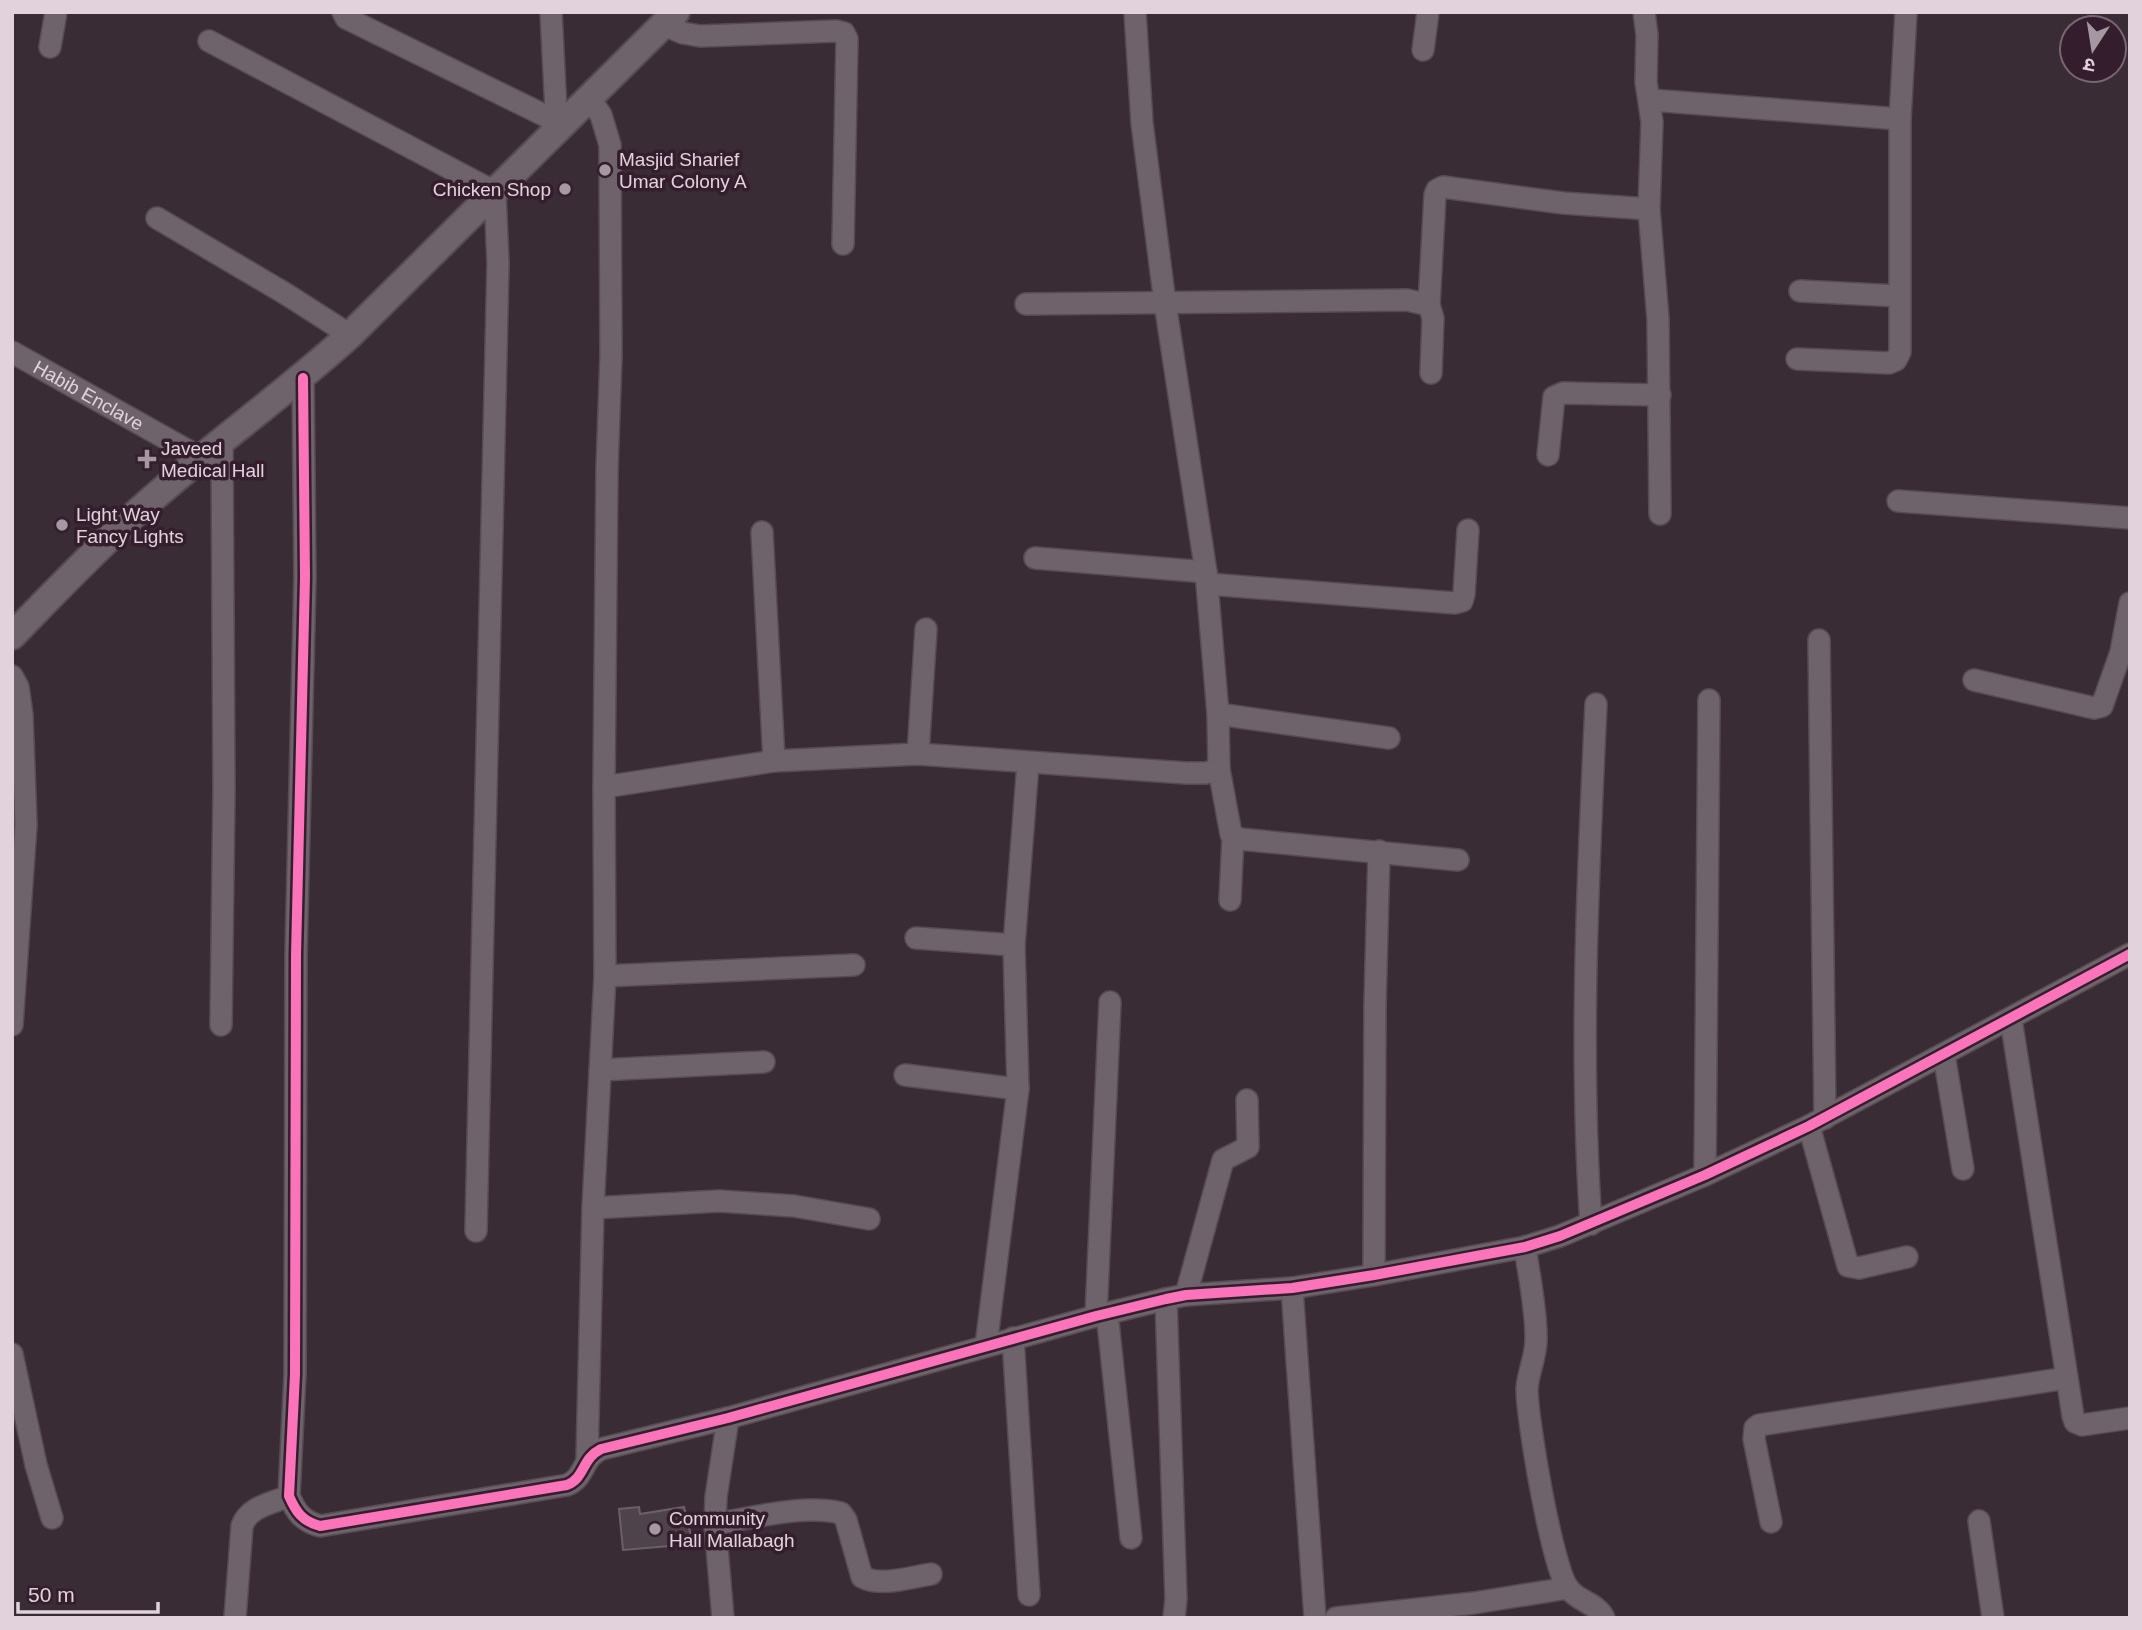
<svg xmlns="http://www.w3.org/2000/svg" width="2142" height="1630" font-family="Arial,'Noto Sans Devanagari',sans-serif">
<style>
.building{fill:#4e434b;stroke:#6c6068;stroke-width:2}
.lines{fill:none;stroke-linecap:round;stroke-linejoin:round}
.minor-casing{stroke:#564b52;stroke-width:24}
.tertiary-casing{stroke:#564b52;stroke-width:30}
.minor{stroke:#6e636b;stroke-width:21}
.tertiary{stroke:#6e636b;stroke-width:26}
.cycleway-casing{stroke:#341e2d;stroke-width:15}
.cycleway{stroke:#fb73b8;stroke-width:10}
.poi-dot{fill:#a698a1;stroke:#341e2d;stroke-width:2.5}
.labels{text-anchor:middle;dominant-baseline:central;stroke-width:7;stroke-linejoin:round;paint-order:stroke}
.poi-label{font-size:19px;fill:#e1d2db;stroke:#341e2d;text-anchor:start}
.street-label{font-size:19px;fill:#e1d2db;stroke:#341e2d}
</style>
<rect width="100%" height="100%" fill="#392c35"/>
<!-- building -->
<polygon class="building" points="639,1507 640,1514 684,1507 693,1544 623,1550 619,1509"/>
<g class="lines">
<!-- minor casing -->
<g class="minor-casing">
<g id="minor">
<polyline points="343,12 346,18 556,121"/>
<polyline points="551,12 557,131"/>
<polyline points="1135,12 1142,123 1165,303 1206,572 1218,714 1219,769 1231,834 1239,839 1458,860"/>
<polyline points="1644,12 1647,35 1646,82 1652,122 1649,209 1658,319 1660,514"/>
<polyline points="664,25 683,33 700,36 836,31 844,33 847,39 843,244"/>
<polyline points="209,41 495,192 498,263 476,1231"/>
<polyline points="50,47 56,12"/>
<polyline points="1423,50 1428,12"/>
<polyline points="1650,100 1900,119"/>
<polyline points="157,218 286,294 350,335"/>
<polyline points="1800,291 1899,296"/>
<polyline points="1026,304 1407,300 1429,305 1433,318 1431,373"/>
<polyline points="1429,305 1435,195 1437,190 1443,187 1563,203 1649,209"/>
<path id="s1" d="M12,352L201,458"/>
<polyline points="1797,359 1889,363 1896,360 1900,352 1900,119 1906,12"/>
<path d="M303,378L305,577L296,955L295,1374L289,1496C296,1512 302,1521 320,1526L567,1485C586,1477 581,1459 601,1449L728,1418L1096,1316L1166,1299L1186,1295L1292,1288L1374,1275L1525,1247L1560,1236L1705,1175L1809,1126L2130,954"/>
<polyline points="1548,455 1554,397 1563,393 1660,395"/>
<polyline points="1898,501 2130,518"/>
<polyline points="762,532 774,761"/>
<polyline points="1035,558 1206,572"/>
<polyline points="1208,584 1455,603 1462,601 1464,594 1468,530"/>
<polyline points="1819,640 1825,1118"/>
<polyline points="12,676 18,687 22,715 26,825 12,1025"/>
<polyline points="1974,680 2094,708 2102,706 2121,652 2130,603"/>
<polyline points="1218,714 1389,738"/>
<polyline points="918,754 926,629"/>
<polyline points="604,787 774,761 918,754 1186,773 1206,773 1219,769"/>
<polyline points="1230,900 1233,837"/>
<polyline points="916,938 1014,945"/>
<polyline points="605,976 854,965"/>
<polyline points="2011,1019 2073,1416 2075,1422 2082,1425 2130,1418"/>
<polyline points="221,1025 224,790 222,443"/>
<polyline points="1944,1055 1963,1169"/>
<polyline points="600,1070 764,1062"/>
<polyline points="905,1075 1018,1089"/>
<polyline points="1809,1126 1848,1266 1859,1268 1907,1257"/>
<polyline points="1705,1175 1709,700"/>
<polyline points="593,1208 719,1201 794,1206 869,1219"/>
<path d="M1591,1224C1579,1050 1588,877 1596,704"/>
<path d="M1525,1247C1529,1276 1536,1307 1536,1337C1537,1355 1528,1371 1527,1389C1527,1419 1552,1567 1568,1588C1578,1602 1596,1602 1604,1618"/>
<polyline points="1374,1275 1375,1005 1379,851"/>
<polyline points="1292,1288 1315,1618"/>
<polyline points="1186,1295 1223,1160 1248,1147 1247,1100"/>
<polyline points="1166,1299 1176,1599 1174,1618"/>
<polyline points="1107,1313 1131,1538"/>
<polyline points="1096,1316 1110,1002"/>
<polyline points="1013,1338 1029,1595"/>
<polyline points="986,1346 1018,1089 1014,945 1028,763"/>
<polyline points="12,1354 36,1465 52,1518"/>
<polyline points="587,1459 593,1208 605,976 604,787 607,469 611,355 610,145 601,115 590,99"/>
<polyline points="1979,1521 1993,1618"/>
<polyline points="1771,1522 1754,1439 1755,1428 1759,1425 2067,1378"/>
<path d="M715,1524C753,1518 803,1504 841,1513L846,1520L862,1577C880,1587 911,1577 931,1574"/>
<path d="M235,1618L242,1526C248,1507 272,1503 289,1496"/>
<polyline points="723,1618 715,1524 716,1497 728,1418"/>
<polyline points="1336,1618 1474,1603 1568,1588"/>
</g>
</g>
<!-- tertiary casing -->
<g class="tertiary-casing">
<path id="tertiary" d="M12,636C52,595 91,554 133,516C203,452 280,398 350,335L676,12"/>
</g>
<!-- minor -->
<use href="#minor" class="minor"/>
<!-- tertiary -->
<use href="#tertiary" class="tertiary"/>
<!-- cycleway casing -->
<g class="cycleway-casing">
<path id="cycleway" d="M303,378L305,577L296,955L295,1374L289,1496C296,1512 302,1521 320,1526L567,1485C586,1477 581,1459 601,1449L728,1418L1096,1316L1166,1299L1186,1295L1292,1288L1374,1275L1525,1247L1560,1236L1705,1175L1809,1126L2130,954"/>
</g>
<!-- cycleway -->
<use href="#cycleway" class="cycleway"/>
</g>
<!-- markers -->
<g class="poi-dot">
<circle cx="605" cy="170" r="7"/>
<circle cx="565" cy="189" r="7"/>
<path d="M143.5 448.5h7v7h7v7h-7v7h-7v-7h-7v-7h7z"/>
<circle cx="62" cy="525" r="7"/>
<circle cx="655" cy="1529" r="7"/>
</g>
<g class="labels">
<!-- poi labels -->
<g class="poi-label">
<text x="619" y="159">Masjid Sharief<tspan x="619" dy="22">Umar Colony A</tspan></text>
<text x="551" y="189" text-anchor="end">Chicken Shop</text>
<text x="161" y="448">Javeed<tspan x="161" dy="22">Medical Hall</tspan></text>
<text x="76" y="514">Light Way<tspan x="76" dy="22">Fancy Lights</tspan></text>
<text x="669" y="1518">Community<tspan x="669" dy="22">Hall Mallabagh</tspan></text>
</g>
<!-- street labels -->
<g class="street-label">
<text stroke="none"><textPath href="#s1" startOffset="88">Habib Enclave</textPath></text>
</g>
</g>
<!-- border -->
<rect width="2142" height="1630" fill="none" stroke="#e1d2db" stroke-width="28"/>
<!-- north arrow -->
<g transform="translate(2093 49) rotate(192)"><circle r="33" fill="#341e2d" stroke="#796673" stroke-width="2"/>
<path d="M0-5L12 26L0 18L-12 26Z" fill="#a698a1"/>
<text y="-10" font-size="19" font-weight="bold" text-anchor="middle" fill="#e1d2db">उ</text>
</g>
<!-- scale -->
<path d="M18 1602v10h140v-10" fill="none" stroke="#e1d2db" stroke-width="3.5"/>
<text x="28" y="1602" font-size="21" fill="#e1d2db" stroke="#341e2d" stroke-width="5" paint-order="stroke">50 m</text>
</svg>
